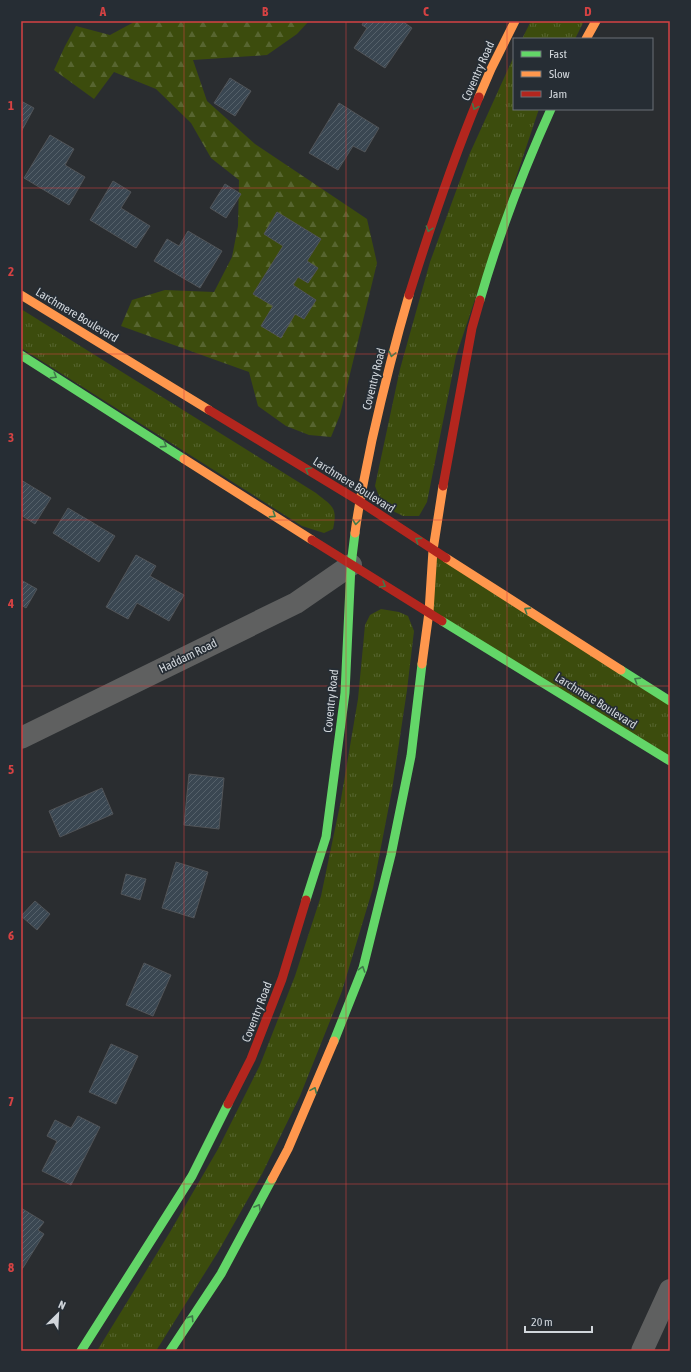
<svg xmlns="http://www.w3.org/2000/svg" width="691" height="1372" font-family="'Asap Condensed',sans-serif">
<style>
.grass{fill:url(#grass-tufts)}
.forest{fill:url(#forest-firs)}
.building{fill:url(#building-hatch);stroke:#515458}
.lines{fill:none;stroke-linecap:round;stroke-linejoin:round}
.street{stroke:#5f6060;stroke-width:22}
.fast{stroke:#63d668;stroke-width:9}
.slow{stroke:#ff974d;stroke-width:9}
.jam{stroke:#b3261e;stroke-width:9}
.oneway{stroke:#41794b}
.grid{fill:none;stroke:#d54243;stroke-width:1;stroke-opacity:0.55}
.labels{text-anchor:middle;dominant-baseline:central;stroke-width:3.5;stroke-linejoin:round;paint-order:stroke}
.street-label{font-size:12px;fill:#d1d6db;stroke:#262d34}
.neatline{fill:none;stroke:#d54243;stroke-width:1.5}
.grid-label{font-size:13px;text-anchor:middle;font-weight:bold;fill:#d54243}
</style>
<defs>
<pattern id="grass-tufts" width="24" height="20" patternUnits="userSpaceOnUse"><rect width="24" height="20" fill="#3c4c0d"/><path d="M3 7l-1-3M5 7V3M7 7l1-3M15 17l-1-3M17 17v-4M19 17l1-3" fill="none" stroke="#576530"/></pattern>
<pattern id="forest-firs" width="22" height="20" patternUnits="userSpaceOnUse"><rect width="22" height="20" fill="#3c4c0d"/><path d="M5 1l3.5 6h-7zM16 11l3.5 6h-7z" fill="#576530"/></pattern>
<pattern id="building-hatch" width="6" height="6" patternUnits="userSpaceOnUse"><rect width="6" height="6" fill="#3a4752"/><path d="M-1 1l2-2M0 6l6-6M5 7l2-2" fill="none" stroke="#55616a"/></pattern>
</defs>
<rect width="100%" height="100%" fill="#2a2d30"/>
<!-- grass -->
<g class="grass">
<polygon points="531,21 584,21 575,39 522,39"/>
<polygon points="514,56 514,109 539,109 456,356 427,502 419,516 403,516 383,506 375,486 400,369 430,262 470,153"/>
<path d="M21,309L316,493C332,506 338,507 333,529L324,533L302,526L21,348Z"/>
<polygon points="433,550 670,701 670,761 429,612"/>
<polygon points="381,609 399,612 408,616 414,631 407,690 392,790 373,888 342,991 300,1096 262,1174 218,1252 156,1351 97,1351 170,1232 218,1149 260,1065 295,976 321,896 340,805 358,699 365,625 370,615"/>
</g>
<!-- forest -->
<polygon class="forest" points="136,21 309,21 297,34 267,55 193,60 207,101 255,144 367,219 377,263 340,415 331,437 309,435 286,426 258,406 249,372 121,326 132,300 165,290 214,292 232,257 238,226 239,180 211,158 191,123 156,89 114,72 94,99 54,70 65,46 76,26 110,35"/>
<!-- building -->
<g class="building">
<polygon points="364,21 402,21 412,28 385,68 354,48 367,28 362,25"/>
<polygon points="230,78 251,91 235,116 214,103"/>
<polygon points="21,101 34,108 21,132"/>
<polygon points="339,103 379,128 365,152 353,146 338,170 309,153"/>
<polygon points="50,135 74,149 65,165 85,177 69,205 24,178"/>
<polygon points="113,181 131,192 121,208 150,226 136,248 90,220"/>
<polygon points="225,184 241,194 226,218 210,208"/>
<polygon points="277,212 321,239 307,261 318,268 308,283 298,277 293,285 316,300 304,319 295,314 281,338 261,326 273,306 253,294 283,246 264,234"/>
<polygon points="188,231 222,251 200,288 154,261 167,239 179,246"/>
<polygon points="21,480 51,498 35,524 21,515"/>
<polygon points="68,508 115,536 99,562 53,533"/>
<polygon points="136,555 156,566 150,576 184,595 169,621 137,603 128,619 106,607"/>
<polygon points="21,580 37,589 26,608 21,605"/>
<polygon points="189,774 224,778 219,829 184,825"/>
<polygon points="102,788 113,814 60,837 49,811"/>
<polygon points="176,862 208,872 194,918 162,908"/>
<polygon points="126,874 146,879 140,900 121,894"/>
<polygon points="35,901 50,914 37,930 21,916"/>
<polygon points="144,963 171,975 153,1016 126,1005"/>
<polygon points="111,1044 138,1056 116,1104 89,1092"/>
<polygon points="78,1116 100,1127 71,1185 42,1171 57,1141 47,1136 55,1120 71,1128"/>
<polygon points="21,1208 44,1222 38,1230 44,1234 21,1271"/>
</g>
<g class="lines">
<!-- street -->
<g class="street">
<polyline points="21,738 296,603 351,565"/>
<polyline points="642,1351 670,1290"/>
</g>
<!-- fast -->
<g class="fast">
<path d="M480,300C499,234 523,171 551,109"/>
<polyline points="21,355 184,459"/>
<polyline points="442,621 670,761"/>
<polyline points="621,670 670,701"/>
<polyline points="306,900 326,837 345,693 351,565 355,533"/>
<polyline points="334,1041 363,968 391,855 411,756 422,664"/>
<polyline points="81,1351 192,1176 228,1104"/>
<polyline points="170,1351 221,1274 272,1179"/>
</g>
<!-- slow -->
<g class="slow">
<polyline points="586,39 596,21"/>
<polyline points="479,97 491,69 515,21"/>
<polyline points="21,295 209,410"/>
<polyline points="184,459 312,540"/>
<path d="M355,533C359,501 366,471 372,440C383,391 395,343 409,295"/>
<polyline points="446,558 621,670"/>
<polyline points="422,664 429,612 433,550 443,486"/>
<polyline points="272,1179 288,1149 334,1041"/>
</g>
<!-- jam -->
<g class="jam">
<path d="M409,295C430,228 452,162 479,97"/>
<polyline points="209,410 359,501 446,558"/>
<polyline points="443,486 472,328 480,300"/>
<polyline points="312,540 442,621"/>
<polyline points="228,1104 251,1059 282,979 306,900"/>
</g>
</g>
<!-- one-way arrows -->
<defs><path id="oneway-chevron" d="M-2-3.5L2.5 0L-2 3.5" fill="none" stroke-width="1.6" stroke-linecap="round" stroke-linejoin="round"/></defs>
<g class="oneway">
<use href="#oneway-chevron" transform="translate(475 107) rotate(113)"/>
<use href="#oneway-chevron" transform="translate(429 229) rotate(109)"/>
<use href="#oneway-chevron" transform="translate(392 354) rotate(104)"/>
<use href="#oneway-chevron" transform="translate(54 376) rotate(32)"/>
<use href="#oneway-chevron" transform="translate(164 445) rotate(33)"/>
<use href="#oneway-chevron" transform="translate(308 470) rotate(-149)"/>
<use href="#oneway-chevron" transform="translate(273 515) rotate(33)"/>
<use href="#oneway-chevron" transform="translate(356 522) rotate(97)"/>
<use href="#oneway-chevron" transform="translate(418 540) rotate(-146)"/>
<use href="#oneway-chevron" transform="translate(383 585) rotate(31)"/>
<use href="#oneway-chevron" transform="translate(527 610) rotate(-147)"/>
<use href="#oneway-chevron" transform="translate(637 680) rotate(-148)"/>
<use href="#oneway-chevron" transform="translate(362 969) rotate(-72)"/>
<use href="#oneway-chevron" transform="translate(314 1090) rotate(-66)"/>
<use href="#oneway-chevron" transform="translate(258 1207) rotate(-61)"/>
<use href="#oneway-chevron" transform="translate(191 1318) rotate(-56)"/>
</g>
<!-- grid -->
<path class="grid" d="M184,21V1351M346,21V1351M507,21V1351M21,188H670M21,354H670M21,520H670M21,686H670M21,852H670M21,1018H670M21,1184H670"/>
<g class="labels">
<!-- street labels -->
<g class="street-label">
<text transform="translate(478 71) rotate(-66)">Coventry Road</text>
<text transform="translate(77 315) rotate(31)">Larchmere Boulevard</text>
<text transform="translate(374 379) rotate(-76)">Coventry Road</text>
<text transform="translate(354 485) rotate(32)">Larchmere Boulevard</text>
<text transform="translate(188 656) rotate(-26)">Haddam Road</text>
<text transform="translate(331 701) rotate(-84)">Coventry Road</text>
<text transform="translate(596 701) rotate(32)">Larchmere Boulevard</text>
<text transform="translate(257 1012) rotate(-69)">Coventry Road</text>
</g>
</g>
<!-- border -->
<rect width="691" height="1372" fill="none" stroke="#262d34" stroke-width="44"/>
<!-- legend -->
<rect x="513" y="38" width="140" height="72" fill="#262d34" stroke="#6a7177"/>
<rect x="521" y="51" width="20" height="6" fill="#63d668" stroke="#6a7177"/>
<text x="549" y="58" font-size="12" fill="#d1d6db">Fast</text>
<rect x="521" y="71" width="20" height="6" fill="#ff974d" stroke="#6a7177"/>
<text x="549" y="78" font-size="12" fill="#d1d6db">Slow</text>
<rect x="521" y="91" width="20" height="6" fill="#b3261e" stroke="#6a7177"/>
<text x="549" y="98" font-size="12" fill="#d1d6db">Jam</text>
<!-- north arrow -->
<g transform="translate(58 1314) rotate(24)" stroke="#262d34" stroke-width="3" paint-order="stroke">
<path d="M0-3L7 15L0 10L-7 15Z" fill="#d1d6db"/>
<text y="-6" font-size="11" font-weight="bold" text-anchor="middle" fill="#d1d6db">N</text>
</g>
<!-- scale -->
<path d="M525 1326v6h67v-6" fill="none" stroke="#d1d6db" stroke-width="2"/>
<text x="531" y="1326" font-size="12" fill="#d1d6db" stroke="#262d34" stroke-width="3" paint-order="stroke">20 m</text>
<rect x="22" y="22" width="647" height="1328" class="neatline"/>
<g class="grid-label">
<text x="103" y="16">A</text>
<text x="265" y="16">B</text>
<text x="426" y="16">C</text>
<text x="588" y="16">D</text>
<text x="11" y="110">1</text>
<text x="11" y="276">2</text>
<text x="11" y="442">3</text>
<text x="11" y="608">4</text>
<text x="11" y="774">5</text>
<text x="11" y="940">6</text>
<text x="11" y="1106">7</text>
<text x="11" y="1272">8</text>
</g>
</svg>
